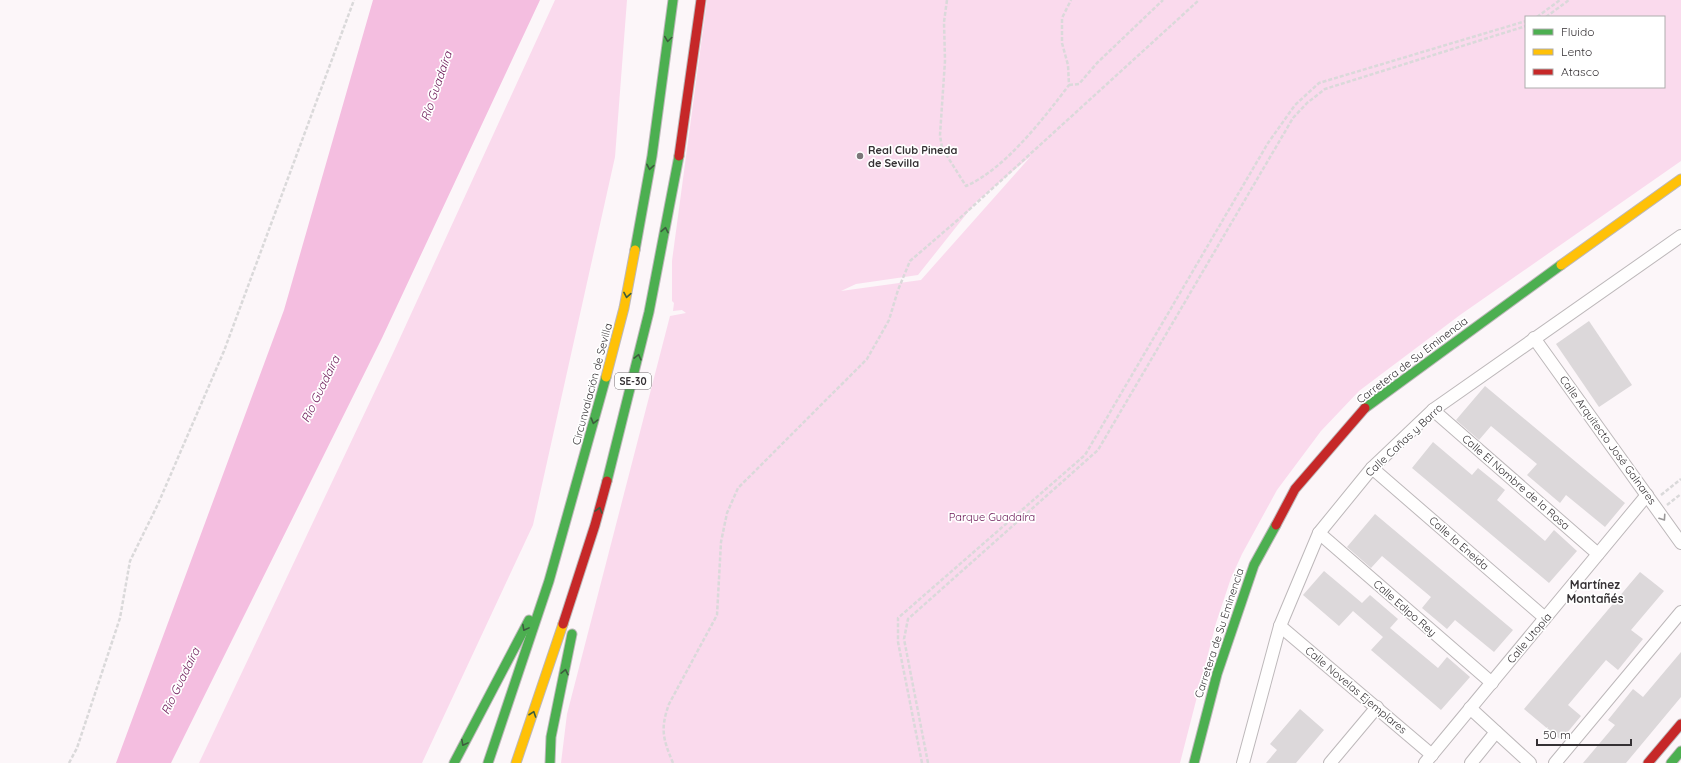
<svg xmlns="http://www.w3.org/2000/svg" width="1681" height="763" font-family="Quicksand,sans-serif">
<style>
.green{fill:#fadaed;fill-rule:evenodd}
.water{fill:#f4bee0}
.building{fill:#dcd8da}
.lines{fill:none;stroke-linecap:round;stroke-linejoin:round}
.street-casing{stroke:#bdb8ba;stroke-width:14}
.fast-casing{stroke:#bdb8ba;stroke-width:11}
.slow-casing{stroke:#bdb8ba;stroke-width:11}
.jam-casing{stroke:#bdb8ba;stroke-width:11}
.path{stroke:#dad9da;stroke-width:2.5;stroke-dasharray:4 2;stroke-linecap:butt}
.street{stroke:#fffefe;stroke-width:12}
.fast{stroke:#4caf50;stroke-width:9}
.slow{stroke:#ffc107;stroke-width:9}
.jam{stroke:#c62828;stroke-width:9}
.oneway{stroke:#3d5d3e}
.oneway2{stroke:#9a9899}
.poi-dot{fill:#7b7679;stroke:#fff;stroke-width:1.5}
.labels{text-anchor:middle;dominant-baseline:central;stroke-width:3.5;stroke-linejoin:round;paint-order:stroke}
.shield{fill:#fff;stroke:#726f71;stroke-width:1}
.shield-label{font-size:10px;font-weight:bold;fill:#353134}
.poi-label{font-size:11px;font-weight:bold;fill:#353134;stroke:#fff;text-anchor:start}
.street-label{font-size:11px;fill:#353134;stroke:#fff}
.park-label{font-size:11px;fill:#671252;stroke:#fff}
.water-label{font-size:12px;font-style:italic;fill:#6b1756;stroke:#fff}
.neighbourhood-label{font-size:12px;font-weight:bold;fill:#353134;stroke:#fff}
</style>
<rect width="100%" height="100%" fill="#fcf6f9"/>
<!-- green -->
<g class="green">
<polygon points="555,0 627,0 615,157 533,525 422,763 199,763 394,351"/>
<path d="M707,0H1681V161L1460,315L1359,391L1321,431L1277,490L1242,554L1231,578L1216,623L1180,763H561L567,714L670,316L686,313L682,310L673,311L674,303L672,301V261ZM1526,17H1664V87H1526ZM1031,156L921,280L841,291L856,284L918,275L976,202Z"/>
</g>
<!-- water -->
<polygon class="water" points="373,0 540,0 382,338 171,763 116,763 284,310"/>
<!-- building -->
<g class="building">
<polygon points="1589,321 1632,385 1599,407 1556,344"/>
<polygon points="1485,386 1625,503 1605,527 1566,495 1560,503 1527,475 1537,464 1491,426 1479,440 1456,420"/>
<polygon points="1433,442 1472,475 1478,468 1505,490 1497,500 1545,541 1554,530 1577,551 1549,583 1412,468"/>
<polygon points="1375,514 1513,630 1494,652 1455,620 1447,629 1422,608 1431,597 1382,556 1371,568 1347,547"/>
<polygon points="1324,571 1362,603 1370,595 1398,619 1390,628 1438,668 1447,657 1470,677 1441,710 1371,650 1383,637 1353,611 1339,626 1303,595"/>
<polygon points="1640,572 1664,591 1631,630 1643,639 1618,670 1606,660 1568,705 1581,716 1561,740 1524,709"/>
<polygon points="1681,652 1681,697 1626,763 1583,763 1615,725 1608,720 1633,689 1643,697"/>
<polygon points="1300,709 1324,730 1296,763 1266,763 1277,750 1270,744"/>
</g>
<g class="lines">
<!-- street casing -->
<g class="street-casing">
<g id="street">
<polyline points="1534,338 1681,543"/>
<polyline points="1433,410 1598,554"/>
<polyline points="1372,468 1545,618"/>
<polyline points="1319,533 1492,683"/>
<polyline points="1280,626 1432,755"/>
<polyline points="1470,708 1530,763"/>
<polyline points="1243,763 1280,626 1319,533 1372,468 1433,410 1681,236"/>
<polyline points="1330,763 1377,707"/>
<polyline points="1425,763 1647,495"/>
<polyline points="1471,763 1496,732"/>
<polyline points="1555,763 1681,612"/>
</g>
</g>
<!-- fast casing -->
<g class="fast-casing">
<g id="fast">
<polyline points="635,250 652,156 673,0"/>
<polyline points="1365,408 1561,265"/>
<polyline points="607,481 649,312 679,156"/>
<polyline points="454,763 529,620"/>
<polyline points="488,763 549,581 606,377"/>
<polyline points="550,763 551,737 572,634"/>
<polyline points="1194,763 1217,674 1254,565 1276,525"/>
<polyline points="1671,763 1681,751"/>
</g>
</g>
<!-- slow casing -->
<g class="slow-casing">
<g id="slow">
<polyline points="1561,265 1681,179"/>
<polyline points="606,377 624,308 635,250"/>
<polyline points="516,763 563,624"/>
</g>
</g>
<!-- jam casing -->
<g class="jam-casing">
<g id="jam">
<polyline points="679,156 701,0"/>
<polyline points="1276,525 1295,489 1365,408"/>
<polyline points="563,624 595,525 607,481"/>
<polyline points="1648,763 1681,724"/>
</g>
</g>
<!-- path -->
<g class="path">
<path d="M947,0L944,22L945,61L940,135L942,148L966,186C1005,169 1044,118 1069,85L1068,65L1062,43V18L1071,0"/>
<polyline points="1537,17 1560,0"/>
<polyline points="1546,17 1569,0"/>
<polyline points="1069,85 1079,84 1097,63 1163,0"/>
<polyline points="1661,495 1681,479"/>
<polyline points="1667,505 1681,494"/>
<polyline points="69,763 77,748 120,618 130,561 158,504 224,351 354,0"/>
<path d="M673,763C663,739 660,729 669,704L717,615L721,542L727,513L738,488L867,359L889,320L898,290L910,261L960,218L1199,0"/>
<polyline points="922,763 898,642 898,618 1085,455 1268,143 1295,105 1319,83 1526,21"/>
<polyline points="928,763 904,639 908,619 1098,450 1293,118 1307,103 1325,89 1526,26"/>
</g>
<!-- street -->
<use href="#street" class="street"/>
<!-- fast -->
<use href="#fast" class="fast"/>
<!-- slow -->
<use href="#slow" class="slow"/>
<!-- jam -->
<use href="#jam" class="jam"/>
</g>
<!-- one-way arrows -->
<defs><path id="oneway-chevron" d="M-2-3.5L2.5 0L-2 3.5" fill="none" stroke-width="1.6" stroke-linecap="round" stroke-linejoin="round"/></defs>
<g class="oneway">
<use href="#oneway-chevron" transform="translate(668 39) rotate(98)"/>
<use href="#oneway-chevron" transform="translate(650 167) rotate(100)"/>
<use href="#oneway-chevron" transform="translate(665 230) rotate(-79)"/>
<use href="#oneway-chevron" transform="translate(627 295) rotate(100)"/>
<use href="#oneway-chevron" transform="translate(638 357) rotate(-76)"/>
<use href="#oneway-chevron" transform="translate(594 421) rotate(105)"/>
<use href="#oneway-chevron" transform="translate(599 510) rotate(-75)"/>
<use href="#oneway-chevron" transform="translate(525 628) rotate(118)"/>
<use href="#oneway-chevron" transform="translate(565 672) rotate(-78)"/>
<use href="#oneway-chevron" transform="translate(533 714) rotate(-71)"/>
<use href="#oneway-chevron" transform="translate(464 743) rotate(118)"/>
</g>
<use class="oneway2" href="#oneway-chevron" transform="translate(1663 518) rotate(56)"/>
<!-- markers -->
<circle class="poi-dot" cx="860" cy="156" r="4"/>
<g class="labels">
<!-- shield labels -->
<rect class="shield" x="615" y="373" width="36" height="16" rx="3"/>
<g class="shield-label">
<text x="633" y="381">SE-30</text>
</g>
<!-- poi labels -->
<g class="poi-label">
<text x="868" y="150">Real Club Pineda<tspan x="868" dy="13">de Sevilla</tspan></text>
</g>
<!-- street labels -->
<g class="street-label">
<text transform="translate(1412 360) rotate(-37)">Carretera de Su Eminencia</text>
<text transform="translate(592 384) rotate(-75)">Circunvalación de Sevilla</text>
<text transform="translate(1404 440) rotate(-43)">Calle Cañas y Barro</text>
<text transform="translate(1608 440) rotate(54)">Calle Arquitecto José Galnares</text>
<text transform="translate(1516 482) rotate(41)">Calle El Nombre de la Rosa</text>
<text transform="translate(1459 543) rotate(41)">Calle la Eneida</text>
<text transform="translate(1405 608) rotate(41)">Calle Edipo Rey</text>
<text transform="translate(1219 633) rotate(-72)">Carretera de Su Eminencia</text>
<text transform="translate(1529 638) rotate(-50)">Calle Utopía</text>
<text transform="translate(1356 690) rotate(40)">Calle Novelas Ejemplares</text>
</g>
<!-- park labels -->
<g class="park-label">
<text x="992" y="517">Parque Guadaíra</text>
</g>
<!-- water labels -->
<g class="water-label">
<text transform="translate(436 86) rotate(-71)">Río Guadaíra</text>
<text transform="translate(320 389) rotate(-64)">Río Guadaíra</text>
<text transform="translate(180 681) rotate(-64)">Río Guadaíra</text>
</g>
<!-- neighbourhood labels -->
<g class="neighbourhood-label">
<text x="1595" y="584">Martínez<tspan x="1595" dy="14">Montañés</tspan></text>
</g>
</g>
<!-- legend -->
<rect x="1525" y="16" width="140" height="72" fill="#ffffff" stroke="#aeadae"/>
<rect x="1533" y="29" width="20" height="6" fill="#4caf50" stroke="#aeadae"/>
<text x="1561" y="36" font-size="12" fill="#353134">Fluido</text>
<rect x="1533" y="49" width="20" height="6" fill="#ffc107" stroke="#aeadae"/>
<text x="1561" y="56" font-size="12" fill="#353134">Lento</text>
<rect x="1533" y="69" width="20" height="6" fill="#c62828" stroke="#aeadae"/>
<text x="1561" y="76" font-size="12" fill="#353134">Atasco</text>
<!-- scale -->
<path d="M1537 739v6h94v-6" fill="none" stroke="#353134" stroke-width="2"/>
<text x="1543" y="739" font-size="12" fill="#353134" stroke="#ffffff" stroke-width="3" paint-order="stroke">50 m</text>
</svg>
